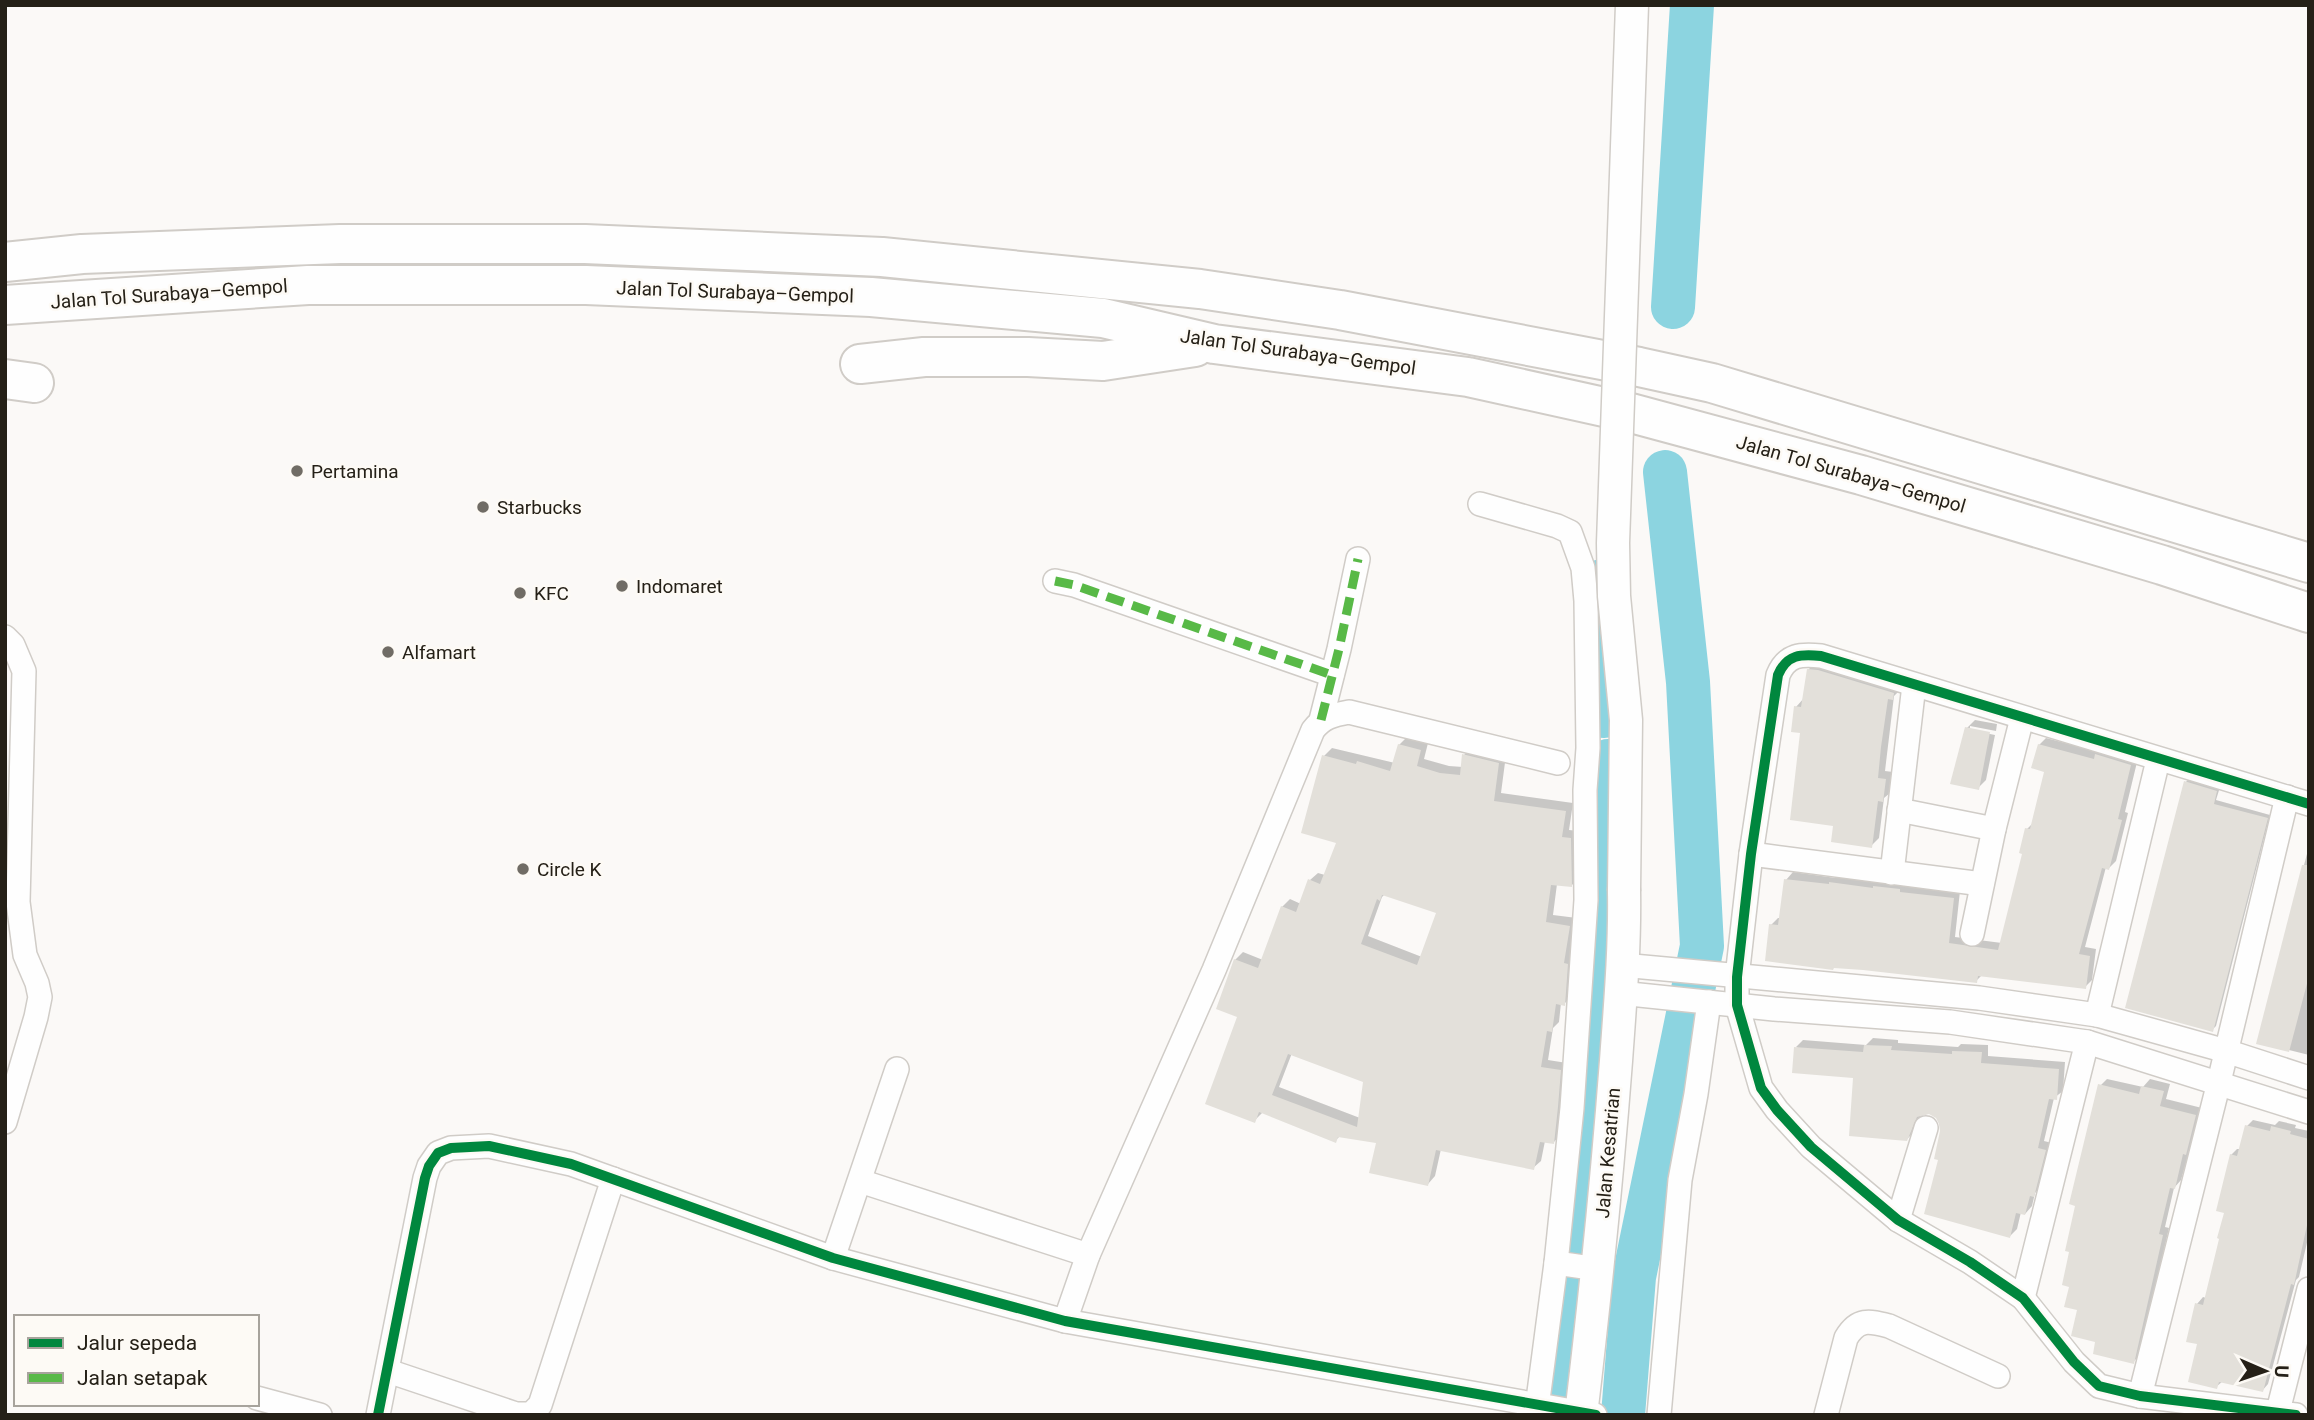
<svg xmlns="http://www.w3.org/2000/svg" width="2314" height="1420" font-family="Roboto,sans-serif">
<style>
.shadow{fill:#0003;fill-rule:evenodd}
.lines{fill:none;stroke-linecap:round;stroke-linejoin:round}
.river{stroke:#8cd4e0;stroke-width:44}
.building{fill:#e3e0da;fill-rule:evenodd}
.street-casing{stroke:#d0ccc7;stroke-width:26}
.secondary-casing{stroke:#d0ccc7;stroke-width:35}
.highway-casing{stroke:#d0ccc7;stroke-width:42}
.street{stroke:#fefefe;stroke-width:23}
.secondary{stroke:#fefefe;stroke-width:32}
.highway{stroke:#fefefe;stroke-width:38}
.secondary-bridge-casing{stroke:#d0ccc7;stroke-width:35;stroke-linecap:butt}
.secondary-bridge{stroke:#fefefe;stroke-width:32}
.quiet{stroke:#58b947;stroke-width:9;stroke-dasharray:18 9;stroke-linecap:butt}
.cycleway-casing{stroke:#fdfaf5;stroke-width:15}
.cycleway{stroke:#00873e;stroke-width:10}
.poi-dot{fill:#706c65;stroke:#fdfaf5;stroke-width:2.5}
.labels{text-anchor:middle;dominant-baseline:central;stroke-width:5;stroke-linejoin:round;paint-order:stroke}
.street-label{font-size:19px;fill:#252017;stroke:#fdfaf5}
.poi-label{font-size:19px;fill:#252017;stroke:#fdfaf5;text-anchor:start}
</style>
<rect width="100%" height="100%" fill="#fbf9f7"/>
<!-- shadow -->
<g class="shadow">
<polygon points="1816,662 1900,690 1894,696 1885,771 1893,772 1890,793 1884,798 1879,838 1871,846 1835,824 1802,732 1796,707 1804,698 1808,670"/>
<polygon points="1975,720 1997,724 1996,731 1970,726 1970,730 1995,735 1986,780 1978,788 1967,728"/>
<path d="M1407,737L1428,743L1424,759L1449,766L1463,767L1464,755L1472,747L1506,755L1501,793L1573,803L1569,830L1579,831V878L1571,886L1557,884L1553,915L1577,918L1572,996L1564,1004L1561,1003L1559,1022L1553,1028L1548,1060L1567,1063L1561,1134L1554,1142L1545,1141L1541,1161L1533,1168L1441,1149L1435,1176L1428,1184L1378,1142L1340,1136L1336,1140L1263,1112L1254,1121L1239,1016L1235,960L1243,952L1263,960L1282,907L1290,899L1301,904L1310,880L1318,873L1325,875L1338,842L1324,756L1332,748L1395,763L1399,745ZM1385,894L1438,912L1422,957L1368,936L1382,897ZM1292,1053L1365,1081L1360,1118L1279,1087Z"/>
<polygon points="2046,738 2100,752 2138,758 2125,812 2128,813 2116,861 2109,868 2106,867 2085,947 2096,949 2092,980 2085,987 1982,975 1976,981 1771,925 1778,918 1781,918 1786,880 1793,872 1836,878 1838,876 1960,891 1955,937 2002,943 2024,852 2027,829 2033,823 2046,771 2039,745"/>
<polygon points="2189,778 2220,787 2216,800 2270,815 2216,1026 2212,1030 2186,782"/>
<polygon points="2309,846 2309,1055 2258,1042"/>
<polygon points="1873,1038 1898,1040 1898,1043 1958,1047 1961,1044 1988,1045 1988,1056 2065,1062 2063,1091 2054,1098 2044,1141 2052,1143 2040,1188 2035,1193 2032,1206 2025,1214 2021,1212 2017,1229 2010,1236 1941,1131 1938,1118 1930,1113 1921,1116 1914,1132 1907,1139 1855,1076 1796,1047 1803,1040 1866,1045"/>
<polygon points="2107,1079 2143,1087 2150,1079 2170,1084 2166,1099 2202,1108 2181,1180 2174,1188 2165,1227 2169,1228 2140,1355 2133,1362 2097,1341 2079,1308 2071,1285 2099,1087"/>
<polygon points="2253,1120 2275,1125 2279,1121 2296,1125 2295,1128 2309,1131 2309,1234 2299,1277 2296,1280 2268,1384 2262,1391 2223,1381 2216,1387 2199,1343 2197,1304 2203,1297 2206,1298 2226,1212 2231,1155 2237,1149 2241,1149 2247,1126"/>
</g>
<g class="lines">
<!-- river -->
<g class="river">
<polyline points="1673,307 1692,5"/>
<polyline points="1602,581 1604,716"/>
<polyline points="1558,1379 1575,1247 1601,978 1608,761"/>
<polyline points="1623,1415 1634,1277 1702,946 1688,682 1665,472"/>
</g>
</g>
<!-- building -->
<g class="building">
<polygon points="1807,669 1818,670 1894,693 1893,700 1888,699 1881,747 1878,778 1886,779 1883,802 1878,801 1872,848 1831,842 1833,826 1790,820 1800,733 1791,732 1794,706 1801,707"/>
<polygon points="1965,727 1990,732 1979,790 1950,784"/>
<path d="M1398,744L1421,750L1417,766L1440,773L1460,775L1462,754L1499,763L1494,801L1566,811L1562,837L1571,838L1572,887L1551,885L1546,922L1570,926L1564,963L1568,964L1565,1006L1556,1004L1552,1032L1547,1031L1541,1067L1561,1070L1558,1107L1554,1144L1540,1142L1534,1170L1436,1150L1428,1186L1369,1173L1376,1143L1338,1137L1336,1143L1259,1112L1255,1123L1205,1104L1237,1017L1216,1009L1234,959L1258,968L1281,906L1296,912L1308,879L1320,884L1336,843L1301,833L1322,755L1356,764L1357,761L1390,771ZM1382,895L1436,913L1417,965L1361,944L1377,899L1380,901ZM1288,1054L1363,1082L1357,1127L1272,1095Z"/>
<polygon points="2038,744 2094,759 2095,754 2131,765 2118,819 2122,820 2109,870 2102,868 2079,954 2090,956 2086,989 1978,976 1977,983 1863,970 1834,968 1833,970 1765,961 1769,924 1778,925 1784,879 1829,884 1829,882 1873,888 1873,886 1900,889 1900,892 1954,898 1949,943 1998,950 2022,854 2019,853 2025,828 2030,829 2044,772 2031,768"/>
<polygon points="2184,781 2217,791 2214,804 2268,818 2213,1032 2125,1008"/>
<polygon points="2302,865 2309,865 2309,976 2289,1052 2256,1044"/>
<polygon points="1864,1045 1892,1046 1891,1050 1952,1054 1952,1051 1982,1052 1981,1063 2059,1069 2057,1100 2049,1099 2038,1148 2046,1150 2034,1197 2030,1196 2025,1215 2016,1213 2010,1238 1924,1214 1938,1160 1934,1159 1940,1131 1939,1124 1936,1118 1929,1114 1917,1117 1907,1141 1849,1136 1853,1078 1792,1073 1794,1047 1863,1052"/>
<polygon points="2098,1084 2139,1094 2141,1086 2164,1091 2160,1106 2196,1115 2186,1155 2183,1154 2175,1189 2170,1188 2159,1234 2163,1235 2134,1364 2093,1354 2095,1342 2071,1336 2077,1310 2064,1307 2069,1287 2062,1285 2069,1252 2065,1251 2075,1206 2069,1204"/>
<polygon points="2245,1125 2270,1131 2271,1126 2291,1131 2290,1134 2309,1139 2309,1216 2294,1285 2291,1284 2263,1392 2219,1382 2217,1389 2188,1382 2197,1344 2186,1342 2195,1303 2203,1305 2219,1239 2217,1238 2224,1213 2216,1211 2230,1154 2237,1156"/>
</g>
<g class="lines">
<!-- street casing -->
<g class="street-casing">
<g id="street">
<polyline points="1480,504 1557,526 1570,532 1583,568 1586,601 1588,748 1585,790 1586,900 1572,1108 1556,1263 1536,1415"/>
<polyline points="1055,581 1074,585 1332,675"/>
<polyline points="5,637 13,645 24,671 18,902 25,955 37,983 40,997 36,1017 5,1122"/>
<polyline points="1321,720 1339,649 1358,559"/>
<polyline points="1899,810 1994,829"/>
<polyline points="1751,854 1982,884"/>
<polyline points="1892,873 1914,685"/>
<polyline points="1972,934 1994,829 2022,718"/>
<polyline points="1622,965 1979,998 2097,1015 2226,1051 2309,1078"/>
<polyline points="1620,993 1774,1009 1950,1022 2087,1042 2309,1112"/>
<polyline points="2097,1015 2158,760"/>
<polyline points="860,1181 1088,1255"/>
<polyline points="1898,1220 1926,1128"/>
<polyline points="833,1258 897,1069"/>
<polyline points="1556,1263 1598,1269"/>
<polyline points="2023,1298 2087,1042"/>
<path d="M1065,1321L1088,1255L1214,970L1313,730C1323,717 1333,715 1349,712L1558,763"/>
<polyline points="388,1371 516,1414 531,1414 540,1405 613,1179"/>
<polyline points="2140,1396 2219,1082 2287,797"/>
<polyline points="257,1398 320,1415"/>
<polyline points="2278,1411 2309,1289"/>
<polyline points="378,1415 425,1178 429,1166 438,1153 451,1148 489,1146 571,1164 833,1258 1065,1321 1595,1415"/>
<polyline points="1659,1415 1680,1180 1696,1094 1709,1002"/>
<path d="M1826,1415L1846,1338C1858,1318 1869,1321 1889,1326L1998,1376"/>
<path d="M2296,1415L2140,1396L2099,1386L2074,1362L2023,1298L1970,1262L1898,1220L1811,1147L1777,1110L1761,1088L1737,1005V977L1751,854L1778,675C1787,654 1801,654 1821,656L2309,804"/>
</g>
</g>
<!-- secondary casing -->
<g class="secondary-casing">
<path id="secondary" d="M1581,1415C1595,1297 1607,1179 1616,1061C1620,1005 1625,948 1624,891"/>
</g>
<!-- highway casing -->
<g class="highway-casing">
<g id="highway">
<polyline points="5,262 82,254 340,244 585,244 882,257 1200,289 1340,310 1639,367 1712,383 2309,563"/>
<polyline points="5,305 308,285 586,285 871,297 1103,318 1214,344 1468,377 1631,413 1861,475 2162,565 2309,613"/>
<polyline points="860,364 924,357 1028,357 1103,361 1195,347"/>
<polyline points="5,379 34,383"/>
</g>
</g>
<!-- street -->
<use href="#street" class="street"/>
<!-- secondary -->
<use href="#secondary" class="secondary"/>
<!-- highway -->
<use href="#highway" class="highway"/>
<!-- secondary-bridge casing -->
<g class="secondary-bridge-casing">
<polyline id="secondary-bridge" points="1624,891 1626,720 1614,596 1613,543 1632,5"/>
</g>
<!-- secondary-bridge -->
<use href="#secondary-bridge" class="secondary-bridge"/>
<!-- quiet -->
<g class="quiet">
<polyline points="1055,581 1074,585 1332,675"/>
<polyline points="1321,720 1339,649 1358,559"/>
</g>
<!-- cycleway casing -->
<g class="cycleway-casing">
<g id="cycleway">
<polyline points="378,1415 425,1178 429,1166 438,1153 451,1148 489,1146 571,1164 833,1258 1065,1321 1596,1415"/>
<path d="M2296,1415L2140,1396L2099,1386L2074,1362L2023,1298L1970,1262L1898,1220L1811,1147L1777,1110L1761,1088L1737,1005V977L1751,854L1778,675C1787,654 1801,654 1821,656L2309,804"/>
</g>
</g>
<!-- cycleway -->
<use href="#cycleway" class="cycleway"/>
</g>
<!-- markers -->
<g class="poi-dot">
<circle cx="297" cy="471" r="7"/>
<circle cx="483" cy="507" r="7"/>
<circle cx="622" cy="586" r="7"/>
<circle cx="520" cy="593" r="7"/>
<circle cx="388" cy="652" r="7"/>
<circle cx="523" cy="869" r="7"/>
</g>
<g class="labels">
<!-- street labels -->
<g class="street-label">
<text transform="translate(735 292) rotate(2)">Jalan Tol Surabaya–Gempol</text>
<text transform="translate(169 294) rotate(-4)">Jalan Tol Surabaya–Gempol</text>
<text transform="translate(1298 352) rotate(8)">Jalan Tol Surabaya–Gempol</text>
<text transform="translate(1851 474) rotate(16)">Jalan Tol Surabaya–Gempol</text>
<text transform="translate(1608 1153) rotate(-85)">Jalan Kesatrian</text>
</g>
<!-- poi labels -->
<g class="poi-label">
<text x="311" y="471">Pertamina</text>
<text x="497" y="507">Starbucks</text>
<text x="636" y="586">Indomaret</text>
<text x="534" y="593">KFC</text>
<text x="402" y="652">Alfamart</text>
<text x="537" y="869">Circle K</text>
</g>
</g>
<!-- border -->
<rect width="2314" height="1420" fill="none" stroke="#252017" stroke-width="14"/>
<!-- legend -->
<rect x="14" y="1315" width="245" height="91" fill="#fdfaf5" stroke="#a7a39c" stroke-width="2"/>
<rect x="28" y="1338" width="35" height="10" fill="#00873e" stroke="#a7a39c" stroke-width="2"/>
<text x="77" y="1350" font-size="21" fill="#252017">Jalur sepeda</text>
<rect x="28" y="1373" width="35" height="10" fill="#58b947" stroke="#a7a39c" stroke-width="2"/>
<text x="77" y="1385" font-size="21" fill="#252017">Jalan setapak</text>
<!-- north arrow -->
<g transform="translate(2265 1371) rotate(92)" stroke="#fdfaf5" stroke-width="5" paint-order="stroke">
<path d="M0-5L12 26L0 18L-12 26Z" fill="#252017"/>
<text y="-10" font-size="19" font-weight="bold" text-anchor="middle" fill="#252017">U</text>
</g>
</svg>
